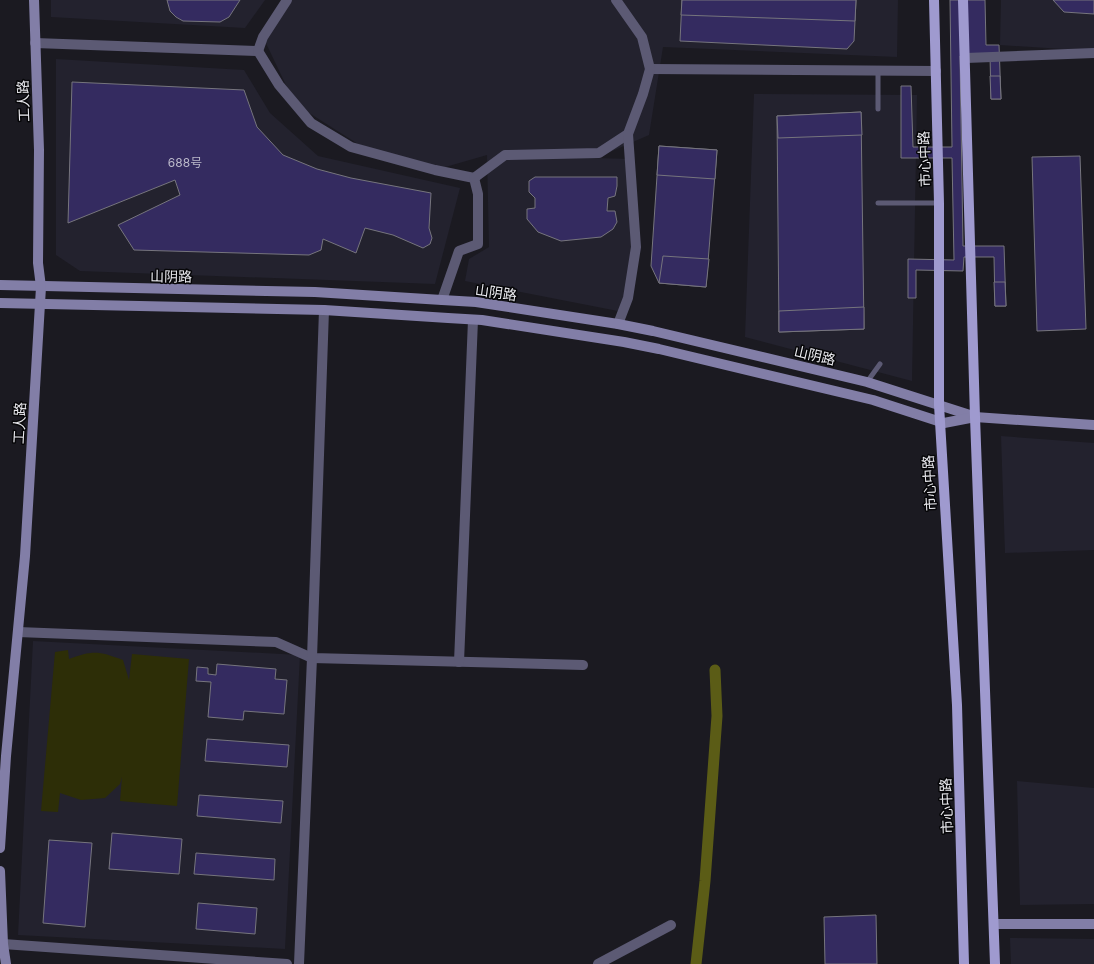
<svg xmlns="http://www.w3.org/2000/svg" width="1094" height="964" viewBox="0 0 1094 964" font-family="Inter,'Noto Sans SC',sans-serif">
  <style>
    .built { fill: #23222e }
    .green { fill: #2d2e07 }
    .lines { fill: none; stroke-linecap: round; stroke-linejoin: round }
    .canal { stroke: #5b5c16; stroke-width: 11 }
    .building { fill: #342b60; stroke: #76757d }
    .lane { stroke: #5c5a74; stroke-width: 5 }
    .street { stroke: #5c5a74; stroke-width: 10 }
    .secondary { stroke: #827ea7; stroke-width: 10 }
    .primary { stroke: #9f9acf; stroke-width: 10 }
    .labels { text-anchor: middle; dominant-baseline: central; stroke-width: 3; stroke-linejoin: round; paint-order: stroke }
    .number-label { font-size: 12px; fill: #bcbacb }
    .street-label { font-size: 14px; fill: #eaeaef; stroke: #060608 }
  </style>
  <rect width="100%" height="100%" fill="#1b1a21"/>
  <g class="built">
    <polygon points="51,0 265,0 245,28 51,17"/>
    <polygon points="290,0 898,0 897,57 663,47 649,135 601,156 524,156 630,159 632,273 623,312 465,281 469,259 489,247 487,155 435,170 358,144 295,104 263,37"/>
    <polygon points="1001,0 1094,0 1094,51 1000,45"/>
    <polygon points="56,59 244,70 270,113 318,156 460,188 435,284 80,271 56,255"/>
    <polygon points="754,94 917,95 912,381 745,337"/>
    <polygon points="1001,436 1094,443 1094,550 1005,553"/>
    <polygon points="33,641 300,655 285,949 18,935"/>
    <polygon points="1017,781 1094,788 1094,904 1020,905"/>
    <polygon points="1010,938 1094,939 1094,964 1011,964"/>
  </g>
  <path class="green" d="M68 650 69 659C93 650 99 651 123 660L129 680 132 654 189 659 177 806 120 801 122 777 120 784 105 798 81 800 60 793 58 812 41 811 55 652Z"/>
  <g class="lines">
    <polyline class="canal" points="696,964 705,881 717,716 715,670"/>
  </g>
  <g class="building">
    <polygon points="167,0 240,0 229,17 220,22 183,21 176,17 170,11"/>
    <polygon points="682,0 856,0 854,41 847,49 680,41"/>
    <polygon points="682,0 856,0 855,21 681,15"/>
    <polygon points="950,0 985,0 986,45 999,45 1001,99 991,99 990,56 960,56 963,246 1004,246 1006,306 995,306 994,257 964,257 963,271 916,270 916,298 908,298 908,259 954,260 952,158 901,158 901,86 911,86 913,147 952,147"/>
    <polygon points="1053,0 1094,0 1094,14 1064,12"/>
    <polygon points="990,76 1000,76 1001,99 991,99"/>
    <polygon points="72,82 244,90 257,127 283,155 317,169 351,178 431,193 429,228 432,238 430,244 423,248 393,235 365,228 356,253 323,239 321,250 309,255 134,250 118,225 180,195 175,180 68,223"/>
    <polygon points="861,112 864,329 779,332 777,116"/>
    <polygon points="861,112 862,135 778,138 777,116"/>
    <polygon points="659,146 717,150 706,287 659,283 651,266"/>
    <polygon points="659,146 717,150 715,179 657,175"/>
    <polygon points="1080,156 1086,329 1037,331 1032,157"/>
    <polygon points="535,177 617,177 617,186 615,196 608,198 607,211 615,211 617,222 613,229 601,237 561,241 538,232 527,219 527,209 535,208 535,198 529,192 529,181"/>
    <polygon points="663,256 709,259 706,287 659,283"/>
    <polygon points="994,282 1005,282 1006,306 995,306"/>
    <polygon points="864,307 864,329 779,332 779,311"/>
    <polygon points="217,664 276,669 275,679 287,680 284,714 244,711 243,720 208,717 211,682 196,681 197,667 208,668 208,674 216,675"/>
    <polygon points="207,739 289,745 287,767 205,761"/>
    <polygon points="199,795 283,801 281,823 197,816"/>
    <polygon points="112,833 182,839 179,874 109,869"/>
    <polygon points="49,840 92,843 85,927 43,923"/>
    <polygon points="196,853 275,859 274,880 194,874"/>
    <polygon points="198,903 257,908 255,934 196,929"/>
    <polygon points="876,915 877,964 825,964 824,917"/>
  </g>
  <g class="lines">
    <g class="lane">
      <polyline points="878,109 878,70"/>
      <polyline points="878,203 939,203"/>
      <polyline points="867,382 880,364"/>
    </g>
    <g class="street">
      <polyline points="35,43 258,51"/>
      <polyline points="258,51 279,85 311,123 351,147 435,170 474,178 478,194 478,244 459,251 442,300"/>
      <polyline points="258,51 263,37 287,0"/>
      <polyline points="966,58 1094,53"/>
      <polyline points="650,69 936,71"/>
      <polyline points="474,178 505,155 599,153 628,134 643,94 650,69 642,37 616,0"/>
      <polyline points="618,324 628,298 636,247 628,134"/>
      <polyline points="18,632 276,642 312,658 583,665"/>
      <polyline points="459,662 473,320"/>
      <polyline points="3,944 287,964"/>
      <polyline points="299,964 312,658 324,310"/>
      <polyline points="598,964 671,925"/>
    </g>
    <g class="secondary">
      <polyline points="0,285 315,292 442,300 476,302 618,324 653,331 867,382 973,416"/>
      <polyline points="0,303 324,310 448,318 482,320 624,342 659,349 873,400 944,423 975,417 1094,425"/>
      <polyline points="0,848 6,756 25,556 41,287 38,263 39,150 34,0"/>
      <polyline points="0,871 3,944 6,964"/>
      <polyline points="994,924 1094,924"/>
    </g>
    <g class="primary">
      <polyline points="934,0 939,203 939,405 957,705 964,964"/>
      <polyline points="963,0 975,417 995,964"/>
    </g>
  </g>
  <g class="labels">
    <g class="number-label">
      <text x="185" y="162">688号</text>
    </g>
    <g class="street-label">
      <text transform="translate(23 101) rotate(-92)">工人路</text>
      <text transform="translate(924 159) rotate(-92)">市心中路</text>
      <text transform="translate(171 276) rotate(1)">山阴路</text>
      <text transform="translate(496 292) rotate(8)">山阴路</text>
      <text transform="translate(815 355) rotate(13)">山阴路</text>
      <text transform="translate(19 423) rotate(-87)">工人路</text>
      <text transform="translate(929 483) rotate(-93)">市心中路</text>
      <text transform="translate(946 806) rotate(-92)">市心中路</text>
    </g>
  </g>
</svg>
